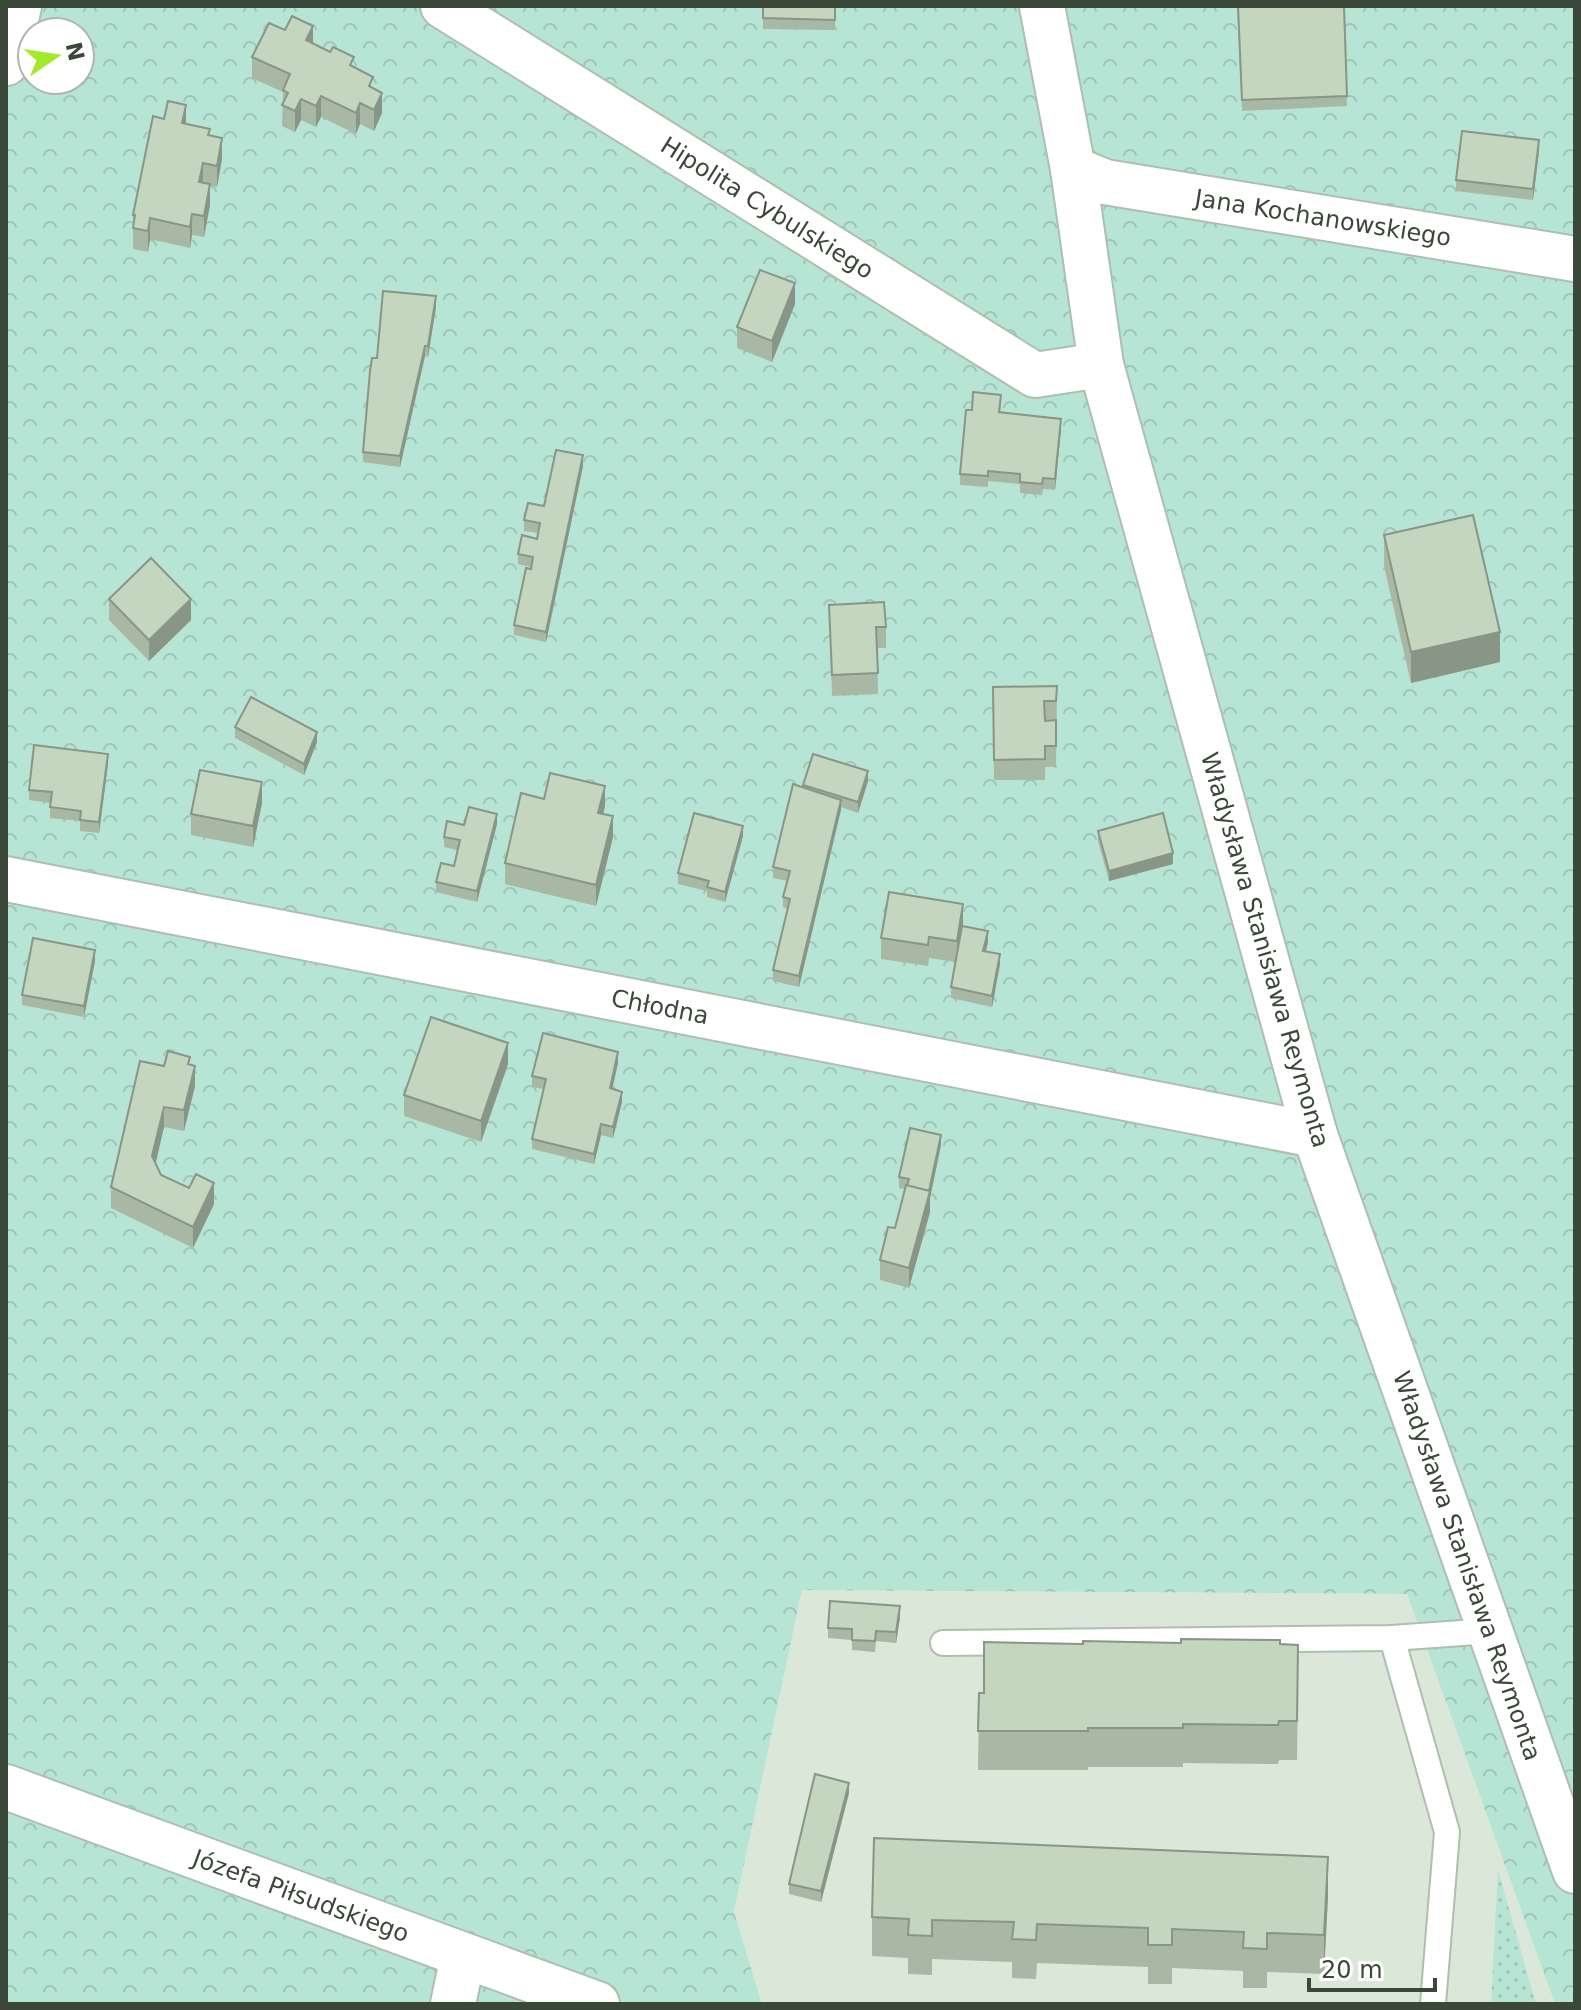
<svg xmlns="http://www.w3.org/2000/svg" width="1581" height="2010" viewBox="0 0 1581 2010" font-family="'DejaVu Sans',sans-serif">
  <style>
    .residential { fill: #dae7d9 }
    .green { fill: url(#green-dots) }
    .forest { fill: url(#forest-crowns); fill-rule: evenodd }
    .lines { fill: none; stroke-linecap: round; stroke-linejoin: round }
    .service-casing { stroke: #afbfad; stroke-width: 28 }
    .minor-casing { stroke: #afbfad; stroke-width: 48 }
    .tertiary-casing { stroke: #afbfad; stroke-width: 48 }
    .service { stroke: #fff; stroke-width: 24 }
    .minor { stroke: #fff; stroke-width: 44 }
    .tertiary { stroke: #fff; stroke-width: 44 }
    .wall { fill: #a9b7a5 }
    .shaded-wall { fill: #899586 }
    .building { fill: #c4d5c0; stroke: #899586; stroke-width: 2 }
    .labels { text-anchor: middle; dominant-baseline: central; stroke-width: 6; stroke-linejoin: round; paint-order: stroke }
    .street-label { font-size: 24px; fill: #3b4739; stroke: #fff }
  </style>
  <defs>
    <pattern id="green-dots" width="8" height="8" patternUnits="userSpaceOnUse" patternTransform="scale(2)"><rect width="8" height="8" fill="#b6e5d5"/><path d="M2 2h.1M6 6h.1" fill="none" stroke="#9dc6b8" stroke-width="1.8" stroke-linecap="round"/></pattern>
    <pattern id="forest-crowns" width="20" height="18" patternUnits="userSpaceOnUse" patternTransform="scale(2)"><rect width="20" height="18" fill="#b6e5d5"/><path d="M2 6a3 3 0 1 1 6 0M12 15a3 3 0 1 1 6 0" fill="none" stroke="#9dc6b8"/></pattern>
  </defs>
  <rect width="100%" height="100%" fill="#ebf4ea"/>
  <polygon class="residential" points="802,1590 1407,1594 1555,2004 762,2004 734,1912"/>
  <polygon class="green" points="1498,1870 1536,2004 1491,2004"/>
  <path class="forest" d="M6 6H1575V2004H1555L1407 1594 802 1590 734 1912 762 2004H6ZM32 32H80V80H32Z"/>
  <g class="lines">
    <defs>
      <g id="service">
        <polyline points="1392,1638 1447,1832 1433,2004"/>
        <polyline points="943,1643 1392,1638 1490,1631"/>
      </g>
      <g id="minor">
        <polyline points="443,6 1035,375 1101,365"/>
        <polyline points="6,63 19,6"/>
        <polyline points="1073,169 1105,182 1575,259"/>
        <polyline points="6,879 1315,1135"/>
        <polyline points="6,1787 597,2004"/>
        <polyline points="453,2004 463,1956"/>
      </g>
      <polyline id="tertiary" points="1042,6 1073,169 1101,365 1315,1135 1575,1871"/>
    </defs>
    <use href="#service" class="service-casing"/>
    <use href="#minor" class="minor-casing"/>
    <use href="#tertiary" class="tertiary-casing"/>
    <use href="#service" class="service"/>
    <use href="#minor" class="minor"/>
    <use href="#tertiary" class="tertiary"/>
  </g>
  <g class="wall">
    <polygon points="763,6 835,6 835,30 763,29"/>
    <polygon points="1237,6 1344,6 1347,106 1242,111"/>
    <polygon points="313,44 354,67 373,88 382,113 374,131 360,124 356,134 321,117 316,127 301,120 295,132 282,126 283,92 252,78 252,57"/>
    <polygon points="186,123 210,136 222,159 217,187 210,185 210,205 204,237 192,235 190,248 150,239 148,252 133,249 133,215"/>
    <polygon points="1539,151 1533,200 1456,191 1456,180"/>
    <polygon points="795,304 772,362 737,348 737,327"/>
    <polygon points="436,307 428,357 425,356 400,467 363,462 363,452 377,358"/>
    <polygon points="1001,405 1000,413 1061,429 1055,490 1043,489 1042,495 1020,493 1020,484 988,481 988,487 960,485 960,474 972,410"/>
    <polygon points="583,466 546,642 514,635 514,625 531,567 518,564 518,554 537,539 538,533 524,531 524,520 544,506"/>
    <polygon points="1384,535 1500,662 1411,683 1384,566"/>
    <polygon points="109,599 191,620 149,661 109,620"/>
    <polygon points="829,605 886,627 886,648 877,648 878,694 832,696"/>
    <polygon points="1057,686 1056,767 1045,767 1045,780 994,780 993,687"/>
    <polygon points="235,727 317,742 304,775 235,738"/>
    <polygon points="108,764 99,833 80,831 80,821 50,818 50,803 29,800 29,790"/>
    <polygon points="868,781 858,813 841,807 799,987 773,981 773,970 788,909 783,907 783,897 788,881 773,878 773,867 803,785"/>
    <polygon points="544,799 605,806 603,814 613,837 596,906 505,884 505,863"/>
    <polygon points="262,803 253,847 191,835 191,814"/>
    <polygon points="497,824 477,902 436,892 436,882 454,866 457,850 444,847 444,837 464,825"/>
    <polygon points="1098,831 1173,864 1109,881 1098,841"/>
    <polygon points="743,836 725,902 707,897 707,891 678,884 678,873"/>
    <polygon points="962,926 988,942 986,951 1000,964 992,1007 951,998 951,987 956,962 929,958 928,966 881,959 881,938"/>
    <polygon points="95,961 84,1017 22,1005 22,995"/>
    <polygon points="618,1063 612,1089 622,1102 613,1138 601,1135 594,1164 532,1149 532,1139 544,1089 532,1087 532,1076"/>
    <polygon points="508,1064 481,1142 404,1116 404,1095"/>
    <polygon points="190,1065 195,1086 184,1131 164,1127 156,1163 161,1175 214,1204 193,1248 111,1208 111,1187 164,1066"/>
    <polygon points="941,1145 930,1198 930,1212 909,1288 880,1280 880,1260 895,1228 905,1189 899,1188 899,1177"/>
    <polygon points="900,1617 896,1643 876,1641 875,1652 852,1650 852,1640 828,1638 828,1628"/>
    <polygon points="1083,1644 1280,1644 1298,1684 1297,1760 1279,1760 1278,1764 1183,1763 1183,1767 1088,1767 1088,1770 978,1770 979,1693 984,1693"/>
    <polygon points="849,1793 821,1902 789,1894 789,1884"/>
    <polygon points="1328,1896 1324,1974 1267,1972 1267,1988 1243,1988 1243,1971 1172,1968 1172,1984 1148,1984 1148,1967 1037,1963 1036,1979 1012,1978 1012,1962 932,1959 932,1975 908,1974 908,1958 872,1956 872,1917"/>
  </g>
  <g class="shaded-wall">
    <polygon points="313,26 313,47 306,40"/>
    <polygon points="382,93 382,113 374,131 374,110"/>
    <polygon points="321,96 321,117 316,127 316,106"/>
    <polygon points="301,99 301,120 295,132 295,111"/>
    <polygon points="360,103 360,124 356,134 356,113"/>
    <polygon points="186,105 186,126 182,123"/>
    <polygon points="222,138 222,159 217,187 217,166"/>
    <polygon points="1539,140 1539,151 1533,200 1533,189"/>
    <polygon points="203,163 203,184 199,182"/>
    <polygon points="210,184 210,205 204,237 204,216"/>
    <polygon points="192,214 192,235 190,248 190,227"/>
    <polygon points="150,218 150,239 148,252 148,231"/>
    <polygon points="795,283 795,304 772,362 772,341"/>
    <polygon points="436,296 436,307 428,357 428,346"/>
    <polygon points="425,346 425,356 400,467 400,456"/>
    <polygon points="1061,419 1061,429 1055,490 1055,479"/>
    <polygon points="583,455 583,466 546,642 546,632"/>
    <polygon points="191,599 191,620 149,661 149,640"/>
    <polygon points="1500,632 1500,662 1411,683 1411,652"/>
    <polygon points="317,732 317,742 304,775 304,764"/>
    <polygon points="108,754 108,764 99,833 99,822"/>
    <polygon points="868,771 868,781 858,813 858,802"/>
    <polygon points="262,782 262,803 253,847 253,826"/>
    <polygon points="605,786 605,806 598,834 598,813"/>
    <polygon points="841,800 841,810 799,987 799,976"/>
    <polygon points="497,814 497,824 477,902 477,891"/>
    <polygon points="613,816 613,837 596,906 596,885"/>
    <polygon points="743,826 743,836 725,902 725,892"/>
    <polygon points="1173,853 1173,864 1109,881 1109,871"/>
    <polygon points="963,904 963,925 957,962 957,941"/>
    <polygon points="988,931 988,942 983,961 983,951"/>
    <polygon points="95,950 95,961 84,1017 84,1006"/>
    <polygon points="1000,954 1000,964 992,1007 992,996"/>
    <polygon points="508,1043 508,1064 481,1142 481,1121"/>
    <polygon points="618,1052 618,1063 610,1099 610,1088"/>
    <polygon points="195,1066 195,1086 184,1131 184,1110"/>
    <polygon points="622,1092 622,1102 613,1138 613,1127"/>
    <polygon points="164,1107 164,1127 152,1177 152,1156"/>
    <polygon points="601,1124 601,1135 594,1164 594,1154"/>
    <polygon points="941,1135 941,1145 930,1198 930,1212 909,1288 909,1268"/>
    <polygon points="214,1183 214,1204 193,1248 193,1227"/>
    <polygon points="900,1606 900,1617 896,1643 896,1632"/>
    <polygon points="849,1783 849,1793 821,1902 821,1891"/>
    <polygon points="1328,1857 1328,1896 1324,1974 1324,1935"/>
  </g>
  <g class="building">
    <polygon points="763,6 835,6 835,20 763,18"/>
    <polygon points="1238,6 1344,6 1347,96 1242,100"/>
    <polygon points="292,16 313,26 306,40 330,52 333,47 354,57 350,65 373,77 369,86 382,93 374,110 360,103 356,113 321,96 316,106 301,99 295,111 282,105 288,93 283,90 290,74 252,57 269,23 285,30"/>
    <polygon points="168,101 186,105 182,123 210,129 208,135 222,138 217,166 203,163 199,182 210,184 204,216 192,214 190,227 150,218 148,231 133,228 135,215 133,215 153,116 164,119"/>
    <polygon points="1462,131 1539,140 1533,189 1456,180"/>
    <polygon points="760,270 795,283 772,341 737,327"/>
    <polygon points="383,291 436,296 428,346 425,346 400,456 363,452 370,371 372,358 377,358"/>
    <polygon points="973,392 1001,395 999,412 1061,419 1055,479 1043,478 1042,484 1020,482 1020,474 988,471 988,476 960,474 966,410 972,410"/>
    <polygon points="556,450 583,455 546,632 514,625 526,568 531,569 533,557 518,554 522,535 537,539 540,523 524,520 528,503 544,506"/>
    <polygon points="1473,515 1500,632 1411,652 1384,535"/>
    <polygon points="151,558 191,599 149,640 109,599"/>
    <polygon points="884,602 886,627 876,627 878,673 832,675 829,605"/>
    <polygon points="1057,686 1056,701 1044,701 1045,721 1056,720 1056,746 1045,746 1045,759 994,760 993,687"/>
    <polygon points="251,697 317,732 304,764 235,727"/>
    <polygon points="34,745 108,754 99,822 80,820 81,811 50,807 52,792 29,790"/>
    <polygon points="813,754 868,771 858,802 803,785"/>
    <polygon points="200,770 262,782 253,826 191,814"/>
    <polygon points="550,773 605,786 598,813 613,816 596,885 505,863 521,793 544,799"/>
    <polygon points="793,784 841,800 799,976 773,970 790,899 783,897 790,871 773,867"/>
    <polygon points="469,807 497,814 477,891 436,882 441,863 454,866 460,840 444,837 447,821 464,825"/>
    <polygon points="694,813 743,826 725,892 707,887 709,881 678,873"/>
    <polygon points="1163,813 1173,853 1109,871 1098,831"/>
    <polygon points="889,892 963,904 957,941 929,937 928,945 881,938"/>
    <polygon points="962,926 988,931 983,951 1000,954 992,996 951,987"/>
    <polygon points="33,938 95,950 84,1006 22,995"/>
    <polygon points="431,1017 508,1043 481,1121 404,1095"/>
    <polygon points="543,1033 618,1052 610,1088 622,1092 613,1127 601,1124 594,1154 532,1139 546,1079 532,1076"/>
    <polygon points="168,1051 190,1057 188,1064 195,1066 184,1110 164,1107 152,1156 161,1175 189,1188 196,1174 214,1183 193,1227 111,1187 140,1061 164,1066"/>
    <polygon points="910,1128 941,1135 929,1191 907,1186 909,1179 899,1177"/>
    <polygon points="906,1185 930,1191 909,1268 880,1260 888,1227 895,1228"/>
    <polygon points="830,1601 900,1606 896,1632 876,1631 875,1641 852,1640 852,1629 828,1628"/>
    <polygon points="1181,1639 1280,1640 1280,1644 1298,1645 1297,1721 1279,1721 1278,1725 1183,1724 1183,1728 1088,1728 1088,1731 978,1731 979,1693 984,1693 984,1642 1083,1644 1083,1641 1181,1643"/>
    <polygon points="815,1774 849,1783 821,1891 789,1884"/>
    <polygon points="874,1838 1328,1857 1324,1935 1267,1933 1267,1949 1243,1948 1244,1932 1172,1929 1172,1945 1148,1945 1148,1928 1037,1924 1036,1940 1012,1939 1014,1922 932,1920 932,1936 908,1935 909,1919 872,1917"/>
  </g>
  <g class="labels">
    <g class="street-label">
      <text transform="translate(767 208) rotate(32)">Hipolita Cybulskiego</text>
      <text transform="translate(1323 218) rotate(9)">Jana Kochanowskiego</text>
      <text transform="translate(1265 950) rotate(74)">Władysława Stanisława Reymonta</text>
      <text transform="translate(660 1007) rotate(11)">Chłodna</text>
      <text transform="translate(1467 1566) rotate(71)">Władysława Stanisława Reymonta</text>
      <text transform="translate(301 1896) rotate(20)">Józefa Piłsudskiego</text>
    </g>
  </g>
  <rect width="1581" height="2010" fill="none" stroke="#3b4739" stroke-width="16"/>
  <g transform="translate(56 56) rotate(77)"><circle r="38" fill="#ffffff" stroke="#b1b5b0" stroke-width="2"/>
  <path d="M0-6L14 30L0 20L-14 30Z" fill="#a4ea2b"/>
  <text y="-12" font-size="22" font-weight="bold" text-anchor="middle" fill="#3b4739">N</text>
  </g>
  <path d="M1309 1978v12h126v-12" fill="none" stroke="#3b4739" stroke-width="4"/>
  <text x="1321" y="1978" font-size="24" fill="#3b4739" stroke="#ffffff" stroke-width="6" paint-order="stroke">20 m</text>
</svg>
